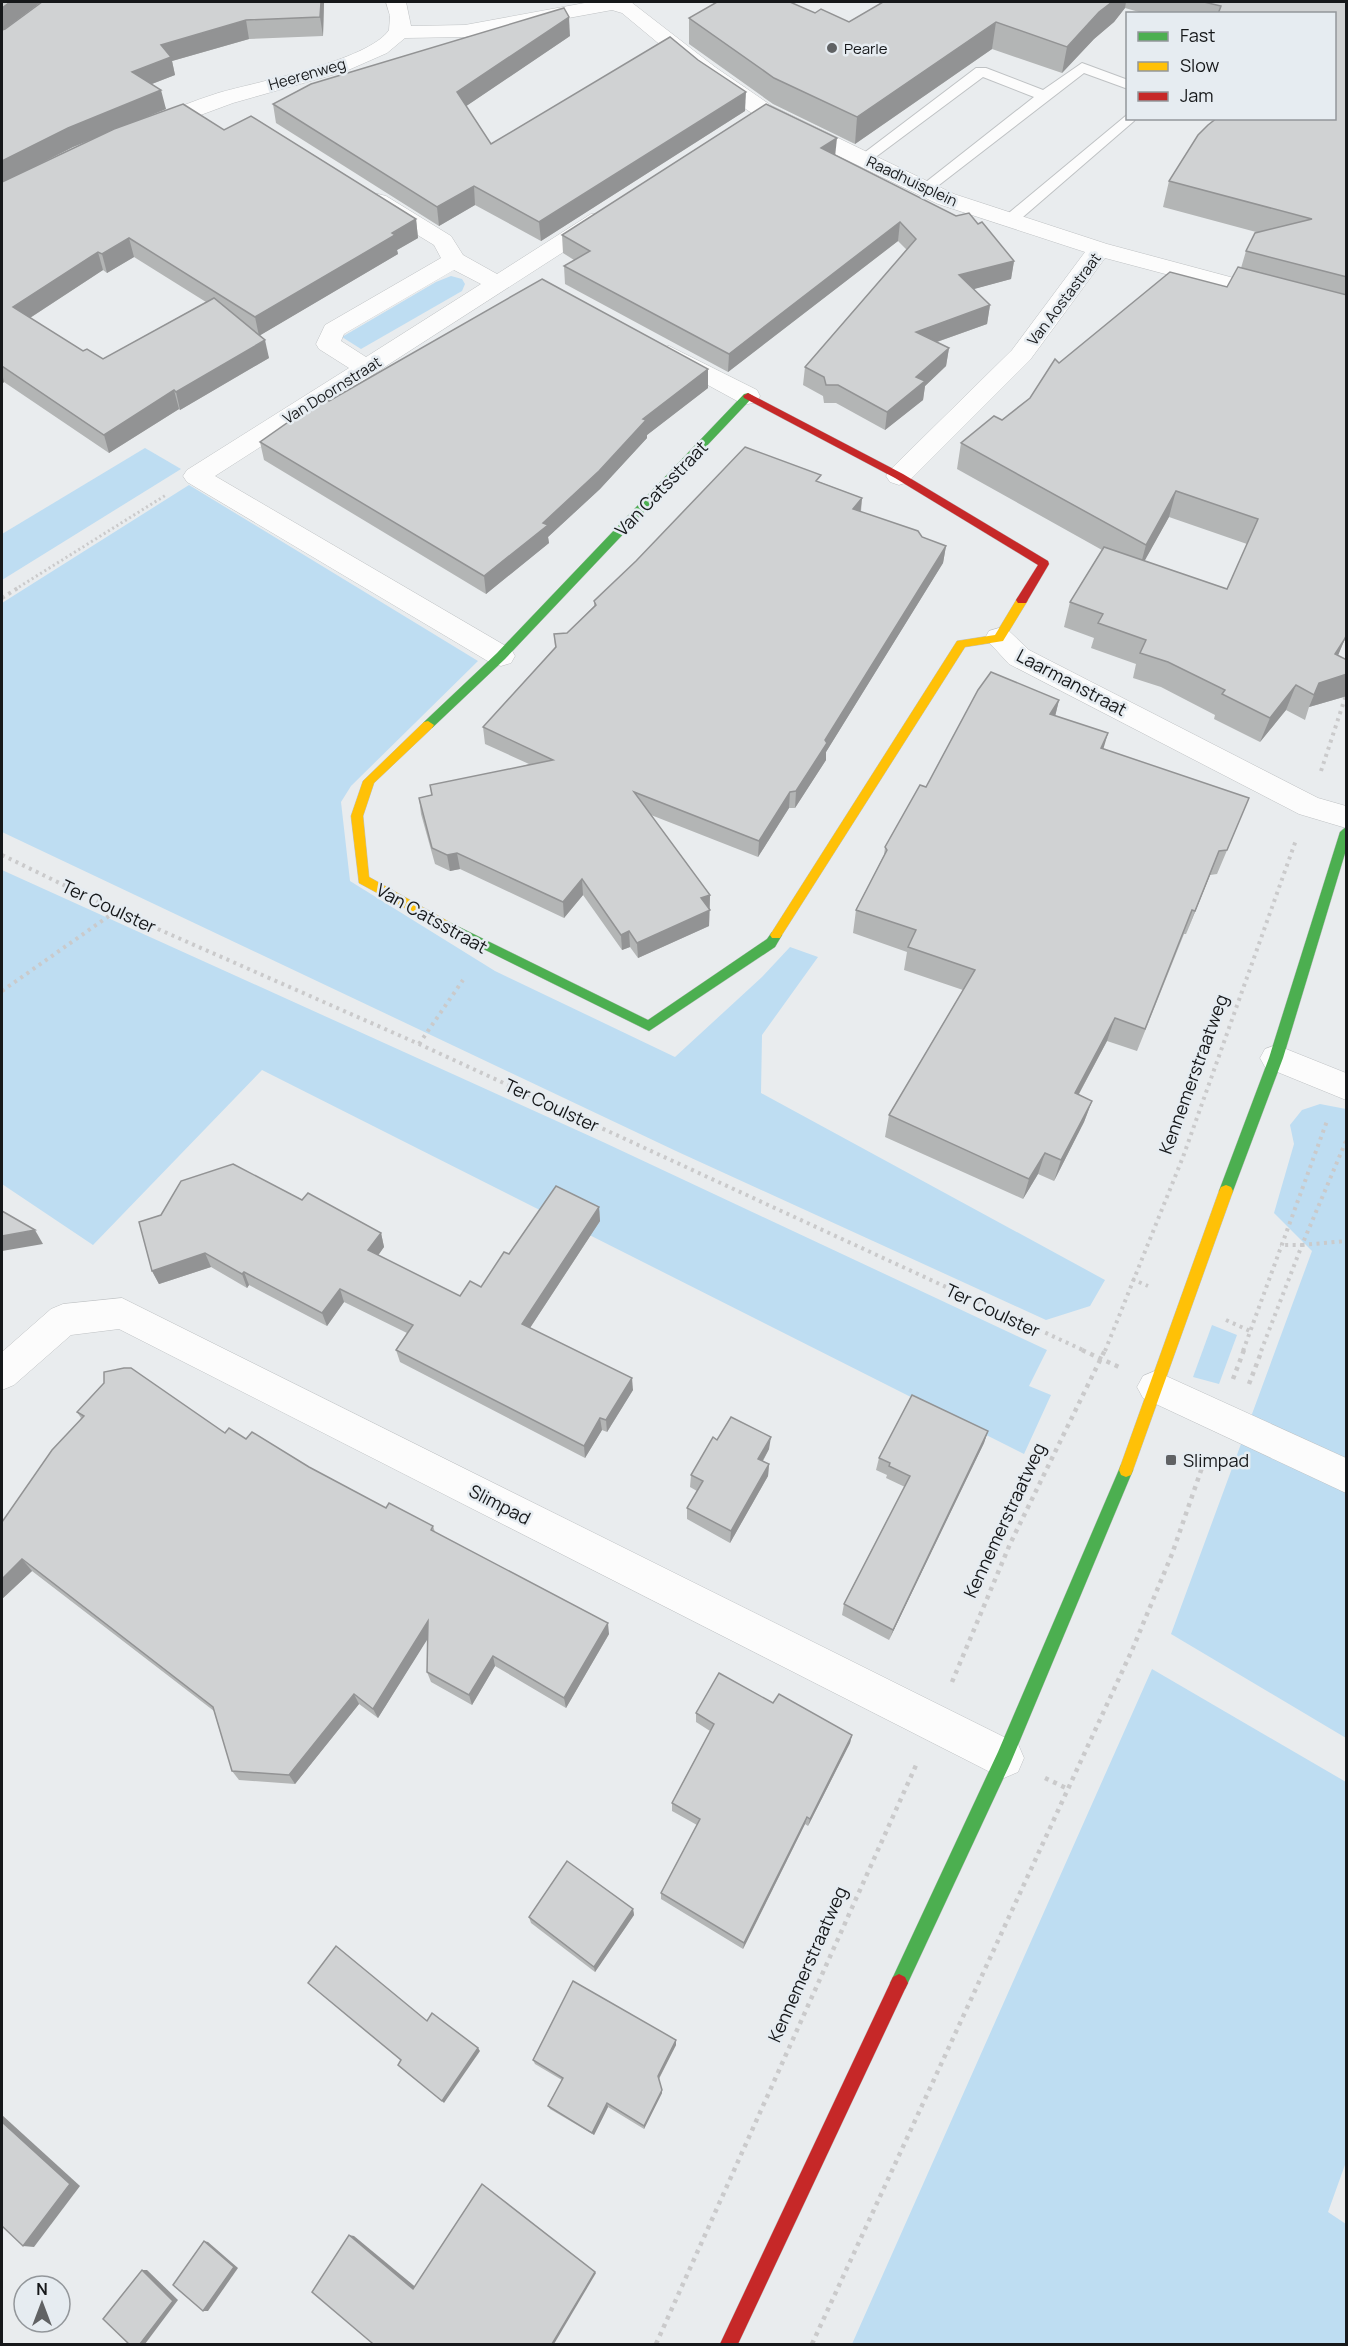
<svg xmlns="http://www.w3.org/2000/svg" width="1348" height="2346" viewBox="0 0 1348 2346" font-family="Manrope,sans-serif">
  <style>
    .green { fill: #beddf2 }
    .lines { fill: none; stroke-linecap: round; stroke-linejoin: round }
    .lane-casing { stroke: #bfc2c4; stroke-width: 2 }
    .street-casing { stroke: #bfc2c4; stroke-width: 1 }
    .fast-casing { stroke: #bfc2c4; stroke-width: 1 }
    .slow-casing { stroke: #bfc2c4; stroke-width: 1 }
    .jam-casing { stroke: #bfc2c4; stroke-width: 1 }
    .path-far2 { stroke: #cacacb; stroke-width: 3; stroke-dasharray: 2 3; stroke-linecap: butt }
    .path-far1 { stroke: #cacacb; stroke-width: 4; stroke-dasharray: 3 4.5; stroke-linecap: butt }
    .path { stroke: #cacacb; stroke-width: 4.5; stroke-dasharray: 4 5; stroke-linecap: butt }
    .lane { fill: #fcfcfc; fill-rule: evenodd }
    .street { fill: #fcfcfc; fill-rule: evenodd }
    .fast { fill: #4caf50; fill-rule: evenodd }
    .slow { fill: #ffc107; fill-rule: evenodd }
    .jam { fill: #c62828; fill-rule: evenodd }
    .wall { fill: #b3b5b5; fill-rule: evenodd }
    .shaded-wall { fill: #929394 }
    .building { fill: #d0d2d3; stroke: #929394; stroke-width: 1.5 }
    .poi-dot { fill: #606264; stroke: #e6ecf1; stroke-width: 2 }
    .labels { text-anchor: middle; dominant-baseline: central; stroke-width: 5; stroke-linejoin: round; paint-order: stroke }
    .far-poi-label { font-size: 15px; fill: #16181a; stroke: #e6ecf1; text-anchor: start }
    .far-street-label { font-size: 15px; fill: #16181a; stroke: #e6ecf1 }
    .street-label { font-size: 18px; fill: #16181a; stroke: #e6ecf1 }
    .poi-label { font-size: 18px; fill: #16181a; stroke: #e6ecf1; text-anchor: start }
  </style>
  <rect width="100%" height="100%" fill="#e9ecee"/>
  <g class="green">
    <polygon points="451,276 462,279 465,284 462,291 361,349 342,337 436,282"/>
    <polygon points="145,448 181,469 2,580 2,534"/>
    <polygon points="189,485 478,661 351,786 341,802 350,881 495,971 675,1057 762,977 790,947 818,957 762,1035 761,1093 1105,1280 1090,1306 1046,1320 676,1151 2,832 2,603"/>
    <polygon points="2,870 603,1142 1047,1350 1029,1386 1051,1395 1024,1454 262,1070 93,1245 2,1184"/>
    <polygon points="1320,1104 1346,1109 1346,1738 1171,1634 1312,1251 1274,1213 1294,1144 1290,1125 1302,1110"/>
    <polygon points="1212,1325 1237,1335 1219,1384 1193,1377"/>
    <polygon points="1152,1669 1346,1782 1346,2162 1328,2212 1346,2224 1346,2344 852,2344"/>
  </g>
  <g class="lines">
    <defs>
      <g id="lane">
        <polygon points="1082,63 1128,80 1128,89 1084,73 930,192 920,192 917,189 1034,97 983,77 869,162 859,162 856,159 976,68 986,68 1043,90"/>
        <polygon points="1128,114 1128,118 1136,118 1134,121 1016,223 1004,223 1002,220 1004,217"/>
      </g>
      <g id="street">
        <path d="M386 2H406L411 26 465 25 590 2H631L715 67 772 106 954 194 1107 244 1346 308V322L1105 258 1030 360 908 482 899 485 890 482 886 476 890 470 1012 350 1085 252 938 204 756 116 699 77 622 13 612 10 465 37 405 38 387 53 346 71 233 103 160 130H144L141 125 144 120C169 111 193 101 218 93 256 82 368 61 389 30L390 16Z"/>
        <path d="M378 194 386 196 451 236 463 255 497 274 591 214H607L610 219 607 224 215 476 511 649 515 656 511 663 501 666 491 663 187 482 183 476 187 470 349 368 319 349 316 344 325 325 441 258 434 245 370 206 367 201 370 196ZM454 270 481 284 366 357 341 341 344 334Z"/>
        <polygon points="669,346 757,390 760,396 757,402 748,404 739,402 660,359 657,354 660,349"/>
        <polygon points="999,628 1009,631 1029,650 1318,798 1346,806 1346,828 1299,814 1009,664 985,638 989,631"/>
        <polygon points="1276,1045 1346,1073 1346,1100 1265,1067 1260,1058 1265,1049"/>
        <polygon points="122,1298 1018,1744 1024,1758 1018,1772 1004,1778 990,1772 119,1329 71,1335 14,1385 2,1390 2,1352 51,1309 63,1304"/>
        <polygon points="1155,1371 1346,1458 1346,1493 1143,1398 1137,1387 1143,1376"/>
      </g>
      <g id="fast">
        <polygon points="748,393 753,396 752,398 505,659 432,728 424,728 422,725 424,722 497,653 744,394"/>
        <polygon points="1346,827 1346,850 1283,1058 1233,1191 1231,1195 1226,1197 1221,1195 1219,1191 1269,1058 1340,832"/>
        <polygon points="447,921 648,1020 767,939 772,932 780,932 782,935 775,947 649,1031 443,929 441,926"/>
        <polygon points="1126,1463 1131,1465 1133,1470 1010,1764 905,1989 899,1992 893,1989 890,1983 893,1977 998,1752 1121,1465"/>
      </g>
      <g id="slow">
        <polygon points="1022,596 1028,600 1003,641 965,647 780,938 772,938 770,935 772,932 957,641 995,635 1018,597"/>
        <polygon points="428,721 434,725 432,728 374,783 363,816 369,877 451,923 453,926 447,931 359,883 351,816 363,781 424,722"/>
        <polygon points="1226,1185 1231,1187 1233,1191 1133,1470 1131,1475 1126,1477 1121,1475 1119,1470 1219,1191 1221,1187"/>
      </g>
      <g id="jam">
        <polygon points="748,393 903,474 1048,561 1049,564 1026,603 1018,603 1016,600 1038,565 895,478 744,398 743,396"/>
        <polygon points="899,1974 905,1977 908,1983 905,1989 738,2344 720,2344 893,1977"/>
      </g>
    </defs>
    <use href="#lane" class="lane-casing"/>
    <use href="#street" class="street-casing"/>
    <use href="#fast" class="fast-casing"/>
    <use href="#slow" class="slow-casing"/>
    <use href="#jam" class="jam-casing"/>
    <polyline class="path-far2" points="19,587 166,495"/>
    <g class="path-far1">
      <polyline points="2,598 21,586"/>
      <polyline points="1321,771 1346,695"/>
      <polyline points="2,855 117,911 419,1044 1085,1351"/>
      <polyline points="2,991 116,911"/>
      <polyline points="419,1044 463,980"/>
      <polyline points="1346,1141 1302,1245 1346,1241"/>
      <polyline points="1132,1279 1148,1286"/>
      <polyline points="1226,1320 1250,1331"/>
      <polyline points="1105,1351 1183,1157 1296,840"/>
      <polyline points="1243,1351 1327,1121"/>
      <polyline points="1261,1351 1302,1245 1280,1245"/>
    </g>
    <g class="path">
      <polyline points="1082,1350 1119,1367"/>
      <polyline points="1233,1379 1244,1350"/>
      <polyline points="1249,1384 1262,1350"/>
      <polyline points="952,1682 1010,1544 1105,1350"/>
      <polyline points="1045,1778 1066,1788"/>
      <polyline points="656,2344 917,1763"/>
      <polyline points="812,2344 1133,1648 1172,1554 1206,1456"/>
    </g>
    <use href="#lane" class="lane"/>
    <use href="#street" class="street"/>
    <use href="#fast" class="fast"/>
    <use href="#slow" class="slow"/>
    <use href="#jam" class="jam"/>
  </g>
  <g class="wall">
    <path d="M2 2H41L3 30 324 2 323 36 249 39 172 61 175 75 152 84 166 109 129 124 224 130 416 219 418 238 397 250 398 254 260 335 269 358 180 410 179 409 109 453 4 382 2 384ZM104 134 15 176 73 147ZM134 257 206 302 103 359 83 351 30 318 103 270 107 273Z"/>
    <path d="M883 2H1347V634L1338 655 1347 660V696L1309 707 1305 720 1286 710 1260 742 1214 719 1215 715 1161 687 1133 678 1136 664 1091 648 1094 638 1064 627 1070 602 1102 550 957 469 961 443 1002 420 1030 398 1059 363 1227 287 1241 268 1246 251 1256 232 1163 207 1169 181 1335 118V14H1146L1125 8 1114 22 1094 39 1062 73 992 49 855 144 773 104 689 44V18L815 13 849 22ZM1169 517 1247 544 1227 589 1144 561Z"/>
    <polygon points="570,36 466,106 491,144 745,111 541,241 475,205 439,226 276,123 273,104"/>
    <polygon points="835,155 956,216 978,224 1014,261 1011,279 973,289 990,305 987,324 937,342 949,348 946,366 925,386 923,400 885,430 836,403 824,403 823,396 803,385 805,367 907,250 898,241 728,372 565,284 564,266 574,260 563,253 562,235"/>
    <polygon points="708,369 708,388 647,435 647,438 600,489 548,537 549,543 486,594 264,460 260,442 329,401"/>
    <polygon points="820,482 862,498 861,512 922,537 946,546 943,563 826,752 826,760 795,808 789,808 758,857 651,815 710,895 709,926 638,958 630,947 622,950 583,895 564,918 460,869 450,871 435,864 421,814 419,798 431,795 529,764 485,744 483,727 555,647 554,634 567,633 594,606 594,601"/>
    <polygon points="1059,700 1055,716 1104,749 1239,822 1217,874 1210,875 1186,934 1184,934 1137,1051 1107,1041 1079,1094 1092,1101 1084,1122 1054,1181 1038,1174 1023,1199 885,1137 889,1115 963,990 904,970 907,952 853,933 856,910 884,855 885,847 926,787"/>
    <polygon points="302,1200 381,1233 384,1247 378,1255 460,1296 481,1287 509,1254 599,1207 600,1221 530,1328 633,1390 607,1432 602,1430 585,1458 400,1362 396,1350 407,1333 344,1302 327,1326 249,1285 247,1288 211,1267 159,1284 152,1271"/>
    <polygon points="77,1412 225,1433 246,1439 309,1467 386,1508 433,1526 435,1532 609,1634 566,1708 495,1666 472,1705 431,1682 427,1672 427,1639 378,1718 359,1704 295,1784 239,1780 232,1771 214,1711 32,1571 2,1599 81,1418"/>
    <polygon points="988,1431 984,1443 889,1640 842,1615 844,1604 905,1487 886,1478 887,1475 876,1470 879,1458"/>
    <polygon points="717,1440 769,1449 763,1461 769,1464 768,1476 730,1543 687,1519 687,1508 697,1491 690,1487 691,1475"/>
    <polygon points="773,1703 852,1735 850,1743 808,1826 805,1824 743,1949 661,1899 661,1893 697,1825 672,1811 672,1803 710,1731 696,1722 696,1713"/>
    <polygon points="633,1909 634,1915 595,1972 531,1923 529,1917"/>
    <polygon points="676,2040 676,2045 659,2079 662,2093 644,2129 608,2107 594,2135 550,2109 548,2106 562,2080 535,2064 533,2060"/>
  </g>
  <g class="shaded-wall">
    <polygon points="10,2 41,2 2,31 2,8"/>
    <polygon points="321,2 324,2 323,36 320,17"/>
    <polygon points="1112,2 1126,2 1125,8 1114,22 1094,39 1062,73 1067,47 1099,12"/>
    <polygon points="569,17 570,36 459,111 457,92"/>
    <polygon points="246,20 249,39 172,61 175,75 136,90 132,72 161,45"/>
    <polygon points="996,22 992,49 855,144 857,117"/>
    <polygon points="161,90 166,109 73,147 2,183 2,161 68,128"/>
    <polygon points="746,92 745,111 541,241 539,222"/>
    <polygon points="837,138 835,157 821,148"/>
    <polygon points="474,186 475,205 439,226 437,207"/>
    <polygon points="416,219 418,238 397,250 398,254 259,336 255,317"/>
    <polygon points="900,222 898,241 728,372 729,354"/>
    <polygon points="129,238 134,257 107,273 102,254"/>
    <polygon points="98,252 103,270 19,325 13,307"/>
    <polygon points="1014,261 1011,279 956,294 959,275"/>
    <polygon points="990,305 987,324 914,350 916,332"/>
    <polygon points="265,340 269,358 180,410 176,392"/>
    <polygon points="949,348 946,366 925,386 923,400 885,430 887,412 916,377"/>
    <polygon points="708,369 708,388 647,435 647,438 600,489 548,537 549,543 486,594 484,576 543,523 643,419"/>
    <polygon points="2,373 4,382 2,384"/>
    <polygon points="174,390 179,409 109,453 104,435"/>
    <polygon points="1176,491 1169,517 1139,571 1146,545"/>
    <polygon points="862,498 860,515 853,509"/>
    <polygon points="946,546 943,563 826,752 826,760 795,808 796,791 825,740"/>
    <polygon points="1347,634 1334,665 1335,654"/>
    <polygon points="1347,674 1347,696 1309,707 1319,683"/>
    <polygon points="1296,685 1286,710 1260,742 1270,718"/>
    <polygon points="1059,700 1053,725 1050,714"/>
    <polygon points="1108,733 1101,757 1101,748"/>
    <polygon points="790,792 789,808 758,857 759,841"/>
    <polygon points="1219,851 1210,875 1186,934 1195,911"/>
    <polygon points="457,853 460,869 450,871 447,855"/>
    <polygon points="582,879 583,895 564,918 563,902"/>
    <polygon points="710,895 709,926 638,958 637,943 701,898"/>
    <polygon points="629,931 630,947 622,950 621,935"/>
    <polygon points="1115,1018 1107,1041 1068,1114 1075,1093"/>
    <polygon points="1092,1101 1084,1122 1054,1181 1061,1160"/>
    <polygon points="1045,1153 1038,1174 1023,1199 1029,1179"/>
    <polygon points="599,1207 600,1221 524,1337 522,1324"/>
    <polygon points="35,1230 43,1244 2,1251 2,1236"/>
    <polygon points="381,1233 384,1247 372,1264 368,1250"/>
    <polygon points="205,1253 211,1267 159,1284 152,1271"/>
    <polygon points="244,1272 249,1285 247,1288 242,1274"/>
    <polygon points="340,1289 344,1302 327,1326 322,1313"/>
    <polygon points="632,1378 633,1390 607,1432 606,1420"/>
    <polygon points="600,1418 602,1430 585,1458 584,1446"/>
    <polygon points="988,1431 984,1443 889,1640 893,1630"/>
    <polygon points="771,1437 769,1449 757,1471 758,1459"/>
    <polygon points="769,1464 768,1476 730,1543 731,1531"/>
    <polygon points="22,1559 32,1571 2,1599 2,1579"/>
    <polygon points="428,1621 432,1632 378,1718 373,1709"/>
    <polygon points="608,1623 609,1634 566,1708 564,1698"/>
    <polygon points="493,1656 495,1666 472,1705 469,1695"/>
    <polygon points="354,1694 359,1704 295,1784 289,1775"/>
    <polygon points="852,1735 850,1743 808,1826 810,1819"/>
    <polygon points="807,1817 805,1824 743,1949 744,1943"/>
    <polygon points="633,1909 634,1915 595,1972 594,1967"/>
    <polygon points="676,2040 676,2045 658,2080 658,2076"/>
    <polygon points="478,2048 480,2051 444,2103 442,2101"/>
    <polygon points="662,2090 662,2093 644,2129 644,2126"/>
    <polygon points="607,2103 608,2107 594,2135 592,2133"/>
    <polygon points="2,2115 80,2186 34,2247 23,2246 2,2122"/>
    <polygon points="482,2184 596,2273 554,2344 552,2344"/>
    <polygon points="349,2235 354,2236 418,2289 413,2289"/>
    <polygon points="204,2241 208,2242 238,2268 208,2311 203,2311"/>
    <polygon points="142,2270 147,2270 178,2300 145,2344 140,2344"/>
  </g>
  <g class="building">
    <polygon points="2,2 10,2 2,8"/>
    <polygon points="42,2 321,2 320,17 246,20 161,45 171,57 132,72 161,90 68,128 2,161 2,30 5,29"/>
    <polygon points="717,2 790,2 815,13 821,9 849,22 883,2 1112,2 1099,12 1067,47 996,22 857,117 774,78 689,18"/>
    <polygon points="1204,2 1347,2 1347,277 1246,251 1255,233 1312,219 1169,181 1198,135 1208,125 1217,118 1335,118 1335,14 1218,14 1221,6"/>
    <polygon points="564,8 569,17 457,92 491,144 670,37 698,60 746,92 539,222 474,186 437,207 273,104 311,84"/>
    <polygon points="183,104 224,130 251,116 416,219 392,233 395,235 255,317 129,238 102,254 98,252 13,307 83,351 87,349 103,359 214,298 265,340 176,392 174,390 104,435 2,366 2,182 114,129"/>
    <polygon points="766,104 837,138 821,148 956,216 969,213 978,224 982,222 1014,261 959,275 990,305 916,332 949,348 916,377 925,381 887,412 838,385 826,385 824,377 805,367 916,239 900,222 729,354 564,266 590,251 562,235"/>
    <polygon points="1238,267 1347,295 1347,634 1344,640 1335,654 1347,660 1347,674 1319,683 1314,695 1296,685 1270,718 1222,694 1225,690 1168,662 1140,653 1146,640 1098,623 1103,614 1070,602 1104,547 1227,589 1258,519 1176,491 1146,545 961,443 994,416 1002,420 1030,398 1055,359 1059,363 1170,272 1227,287"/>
    <polygon points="542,279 708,369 643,419 646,420 599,471 543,523 548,525 484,576 260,442 324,397 329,401"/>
    <polygon points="745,447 821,475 816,481 862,498 853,509 918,531 922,537 946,546 825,740 827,743 796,791 790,792 759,841 634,792 710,895 701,898 710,910 637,943 629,931 621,935 582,879 563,902 457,853 447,855 432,848 419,798 432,795 430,785 553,760 483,727 556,647 554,634 567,633 596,605 594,601 636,561"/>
    <polygon points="991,672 1059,700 1050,714 1108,733 1101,748 1249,798 1227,850 1219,851 1195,911 1192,910 1145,1029 1115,1018 1075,1093 1092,1101 1061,1160 1045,1153 1029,1179 889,1115 975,970 908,947 916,930 856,910 887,850 885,847 920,785 926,787 978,690"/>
    <polygon points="233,1164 302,1200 308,1193 381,1233 368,1250 460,1296 470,1281 481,1287 504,1252 509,1254 556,1186 599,1207 522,1324 632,1378 606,1420 600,1418 584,1446 396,1350 413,1325 340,1289 322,1313 244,1272 242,1274 205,1253 152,1271 139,1222 161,1215 181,1181"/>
    <polygon points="2,1211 35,1230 2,1236"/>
    <polygon points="124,1368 131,1368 225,1433 229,1428 246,1439 252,1432 309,1467 386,1508 389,1503 433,1526 431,1530 608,1623 564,1698 493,1656 469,1695 427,1672 428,1621 373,1709 354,1694 289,1775 232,1771 213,1707 22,1559 2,1579 2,1522 52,1450 84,1416 77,1412 104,1383 104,1372"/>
    <polygon points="912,1395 988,1431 893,1630 844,1604 910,1476 889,1466 890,1463 879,1458"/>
    <polygon points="731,1417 771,1437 758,1459 769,1464 731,1531 687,1508 703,1481 691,1475 713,1437 717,1440"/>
    <polygon points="719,1673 773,1703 779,1694 852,1735 810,1819 807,1817 744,1943 661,1893 700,1819 672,1803 714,1724 696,1713"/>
    <polygon points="567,1861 633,1909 594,1967 529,1917"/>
    <polygon points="336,1946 427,2021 432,2013 478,2048 442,2101 398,2065 401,2060 308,1983"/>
    <polygon points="573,1981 676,2040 658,2076 662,2090 644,2126 607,2103 592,2133 548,2106 563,2078 533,2060"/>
    <polygon points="2,2122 70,2184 23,2246 2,2226"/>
    <polygon points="482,2184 595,2272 552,2344 370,2344 372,2343 312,2292 349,2235 413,2289"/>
    <polygon points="204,2241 234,2267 203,2311 173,2285"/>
    <polygon points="142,2270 173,2301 140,2344 129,2344 103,2319"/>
  </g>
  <g class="poi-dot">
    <circle cx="832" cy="48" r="6"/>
    <rect x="1165" y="1454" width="12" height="12" rx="3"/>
  </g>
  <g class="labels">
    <g class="far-poi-label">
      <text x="844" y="48">Pearle</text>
    </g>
    <g class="far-street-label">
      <text transform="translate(307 74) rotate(-16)">Heerenweg</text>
      <text transform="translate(912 181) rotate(25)">Raadhuisplein</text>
      <text transform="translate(1064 299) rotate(-53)">Van Aostastraat</text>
      <text transform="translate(332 390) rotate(-32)">Van Doornstraat</text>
    </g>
    <g class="street-label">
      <text transform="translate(661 488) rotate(-46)">Van Catsstraat</text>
      <text transform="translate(1072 682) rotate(28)">Laarmanstraat</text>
      <text transform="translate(109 906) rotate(25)">Ter Coulster</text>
      <text transform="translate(432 918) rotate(29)">Van Catsstraat</text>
      <text transform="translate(1193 1074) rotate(-70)">Kennemerstraatweg</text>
      <text transform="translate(552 1105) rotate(25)">Ter Coulster</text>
      <text transform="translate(993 1310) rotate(25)">Ter Coulster</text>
      <text transform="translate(500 1504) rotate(27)">Slimpad</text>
      <text transform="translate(1004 1520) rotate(-65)">Kennemerstraatweg</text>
      <text transform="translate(807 1964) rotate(-66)">Kennemerstraatweg</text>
    </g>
    <g class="poi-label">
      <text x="1183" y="1460">Slimpad</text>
    </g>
  </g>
  <rect width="1348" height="2346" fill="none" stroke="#16181a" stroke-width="6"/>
  <rect x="1126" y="12" width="210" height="108" fill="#e6ecf1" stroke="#93979b" stroke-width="1.5"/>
  <rect x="1138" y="32" width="30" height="9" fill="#4caf50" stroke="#93979b" stroke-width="1.5"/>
  <text x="1180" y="42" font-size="18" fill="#16181a">Fast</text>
  <rect x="1138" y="62" width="30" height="9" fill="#ffc107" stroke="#93979b" stroke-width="1.5"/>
  <text x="1180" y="72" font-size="18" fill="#16181a">Slow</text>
  <rect x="1138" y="92" width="30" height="9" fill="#c62828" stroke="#93979b" stroke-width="1.5"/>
  <text x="1180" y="102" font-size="18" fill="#16181a">Jam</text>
  <g transform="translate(42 2304)"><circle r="28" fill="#e6ecf1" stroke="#93979b" stroke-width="1.5"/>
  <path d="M0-4.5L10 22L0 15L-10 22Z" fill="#606264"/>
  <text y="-9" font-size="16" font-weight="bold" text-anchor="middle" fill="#16181a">N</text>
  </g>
</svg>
